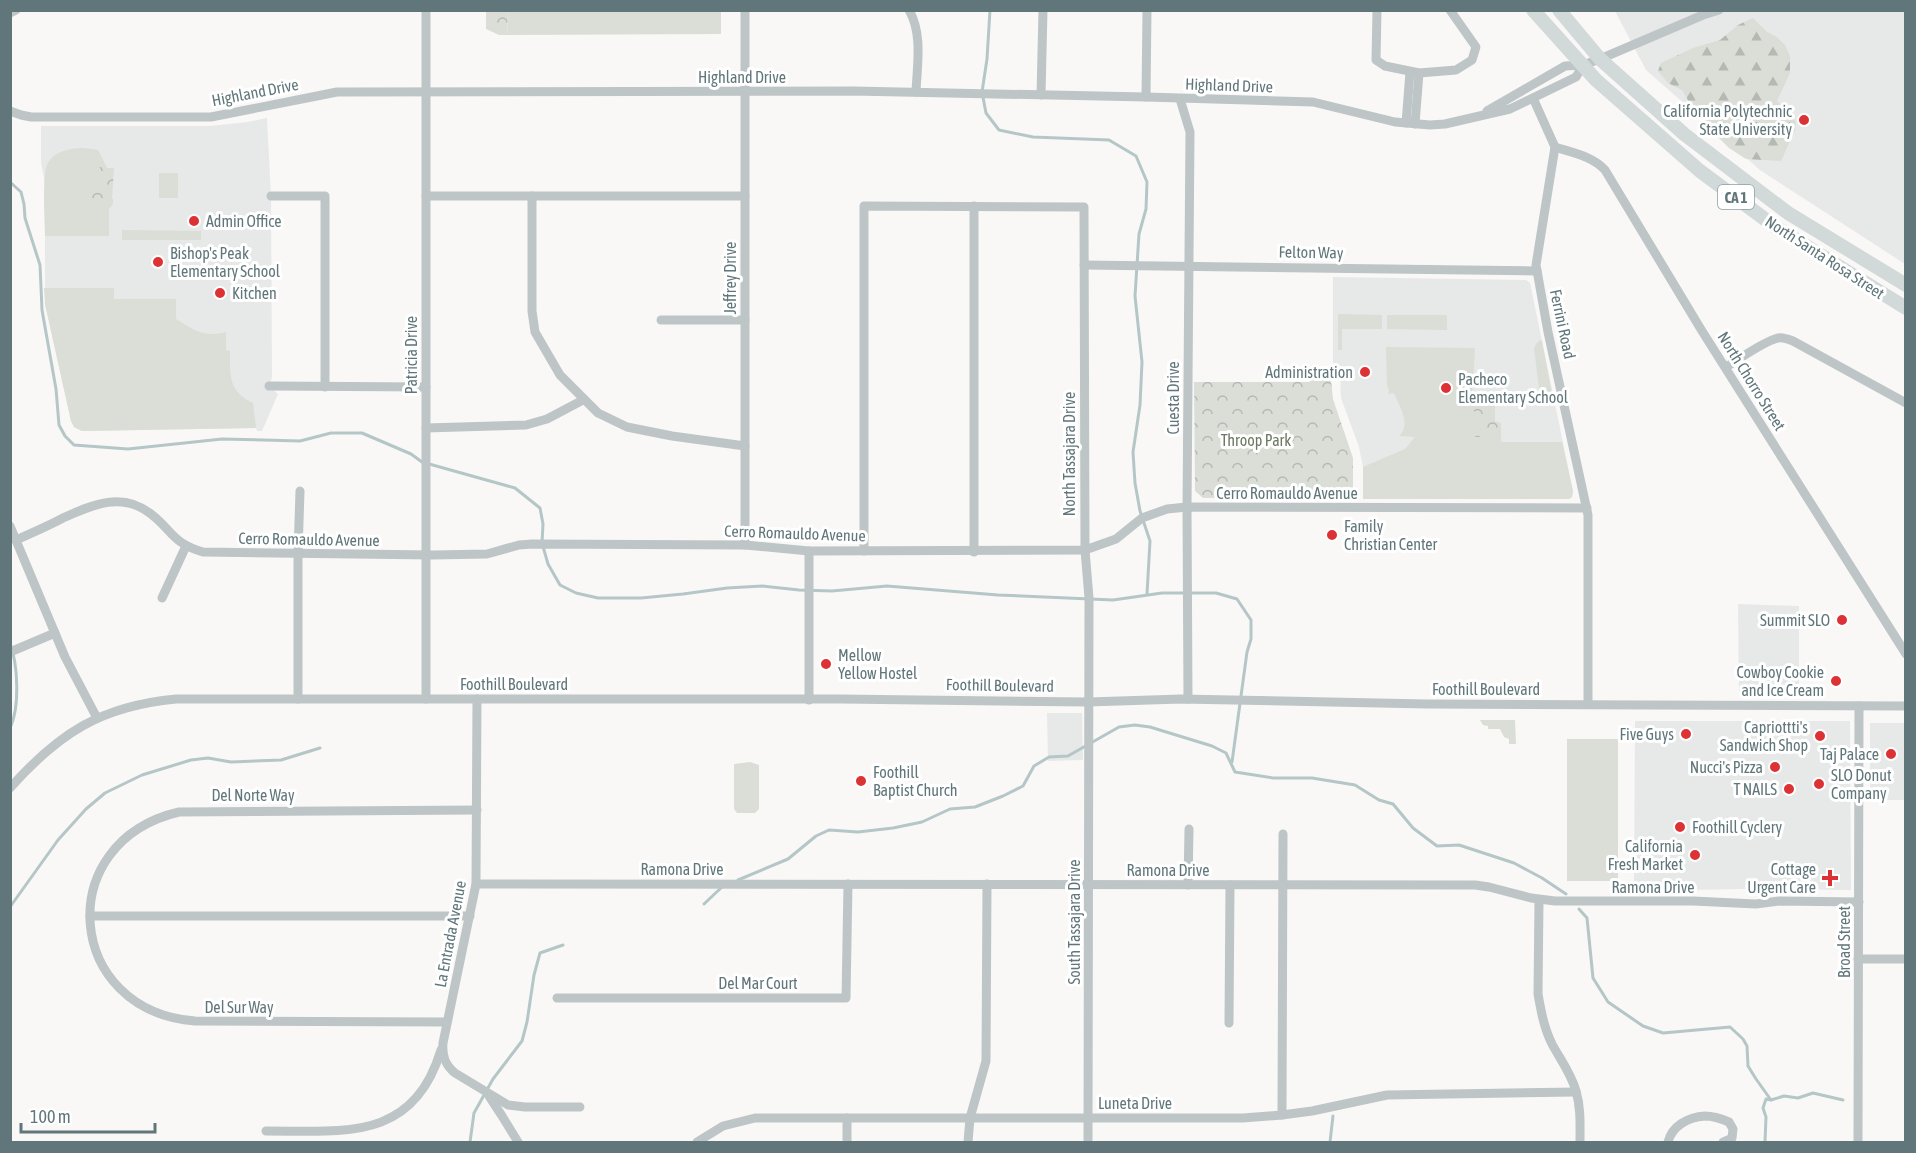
<svg xmlns="http://www.w3.org/2000/svg" width="1916" height="1153" viewBox="0 0 1916 1153" font-family="'Asap Condensed',sans-serif">
  <style>
    .built { fill: #e7e8e8 }
    .green { fill: #daded6 }
    .forest { fill: url(#forest-firs) }
    .park { fill: url(#park-crowns) }
    .lines { fill: none; stroke-linecap: round; stroke-linejoin: round }
    .stream { stroke: #b5c6c7; stroke-width: 3 }
    .minor { stroke: #bec5c6; stroke-width: 9 }
    .highway { stroke: #d2d9d9; stroke-width: 14 }
    .poi-dot { fill: #dd3235; stroke: #fff; stroke-width: 2 }
    .labels { text-anchor: middle; dominant-baseline: central; stroke-width: 6; stroke-linejoin: round; paint-order: stroke }
    .shield { fill: #fff; stroke: #909fa2; stroke-width: 1.5 }
    .shield-label { font-size: 15px; font-weight: bold; fill: #60767a }
    .street-label { font-size: 16px; fill: #60767a; stroke: #fff }
    .poi-label { font-size: 16px; fill: #60767a; stroke: #fff; text-anchor: end }
    .park-label { font-size: 16px; fill: #6d7964; stroke: #fff }
  </style>
  <defs>
    <pattern id="forest-firs" width="22" height="20" patternUnits="userSpaceOnUse" patternTransform="scale(1.5)"><rect width="22" height="20" fill="#daded6"/><path d="M5 1l3.5 6h-7zM16 11l3.5 6h-7z" fill="#b4b9b3"/></pattern>
    <pattern id="park-crowns" width="20" height="18" patternUnits="userSpaceOnUse" patternTransform="scale(1.5)"><rect width="20" height="18" fill="#daded6"/><path d="M2 6a3 3 0 1 1 6 0M12 15a3 3 0 1 1 6 0" fill="none" stroke="#b4b9b3"/></pattern>
  </defs>
  <rect width="100%" height="100%" fill="#f9f8f7"/>
  <g class="built">
    <polygon points="1615,11 1905,11 1905,264 1760,170 1646,70"/>
    <polygon points="267,118 271,196 272,377 269,386 278,394 262,431 257,431 256,428 82,431 74,427 71,421 45,304 45,183 41,162 41,126 210,126 248,122"/>
    <polygon points="1333,277 1526,280 1530,283 1573,491 1572,497 1569,499 1363,499 1363,467 1359,447 1341,398 1340,371 1338,365 1333,363"/>
    <polygon points="1738,604 1799,606 1799,688 1739,693"/>
    <polygon points="1047,713 1082,713 1083,760 1048,761"/>
    <polygon points="1635,721 1850,721 1851,890 1739,889 1634,891"/>
    <rect x="1870" y="723" width="35" height="77"/>
  </g>
  <g class="green">
    <polygon points="504,11 721,11 721,34 507,35 508,14"/>
    <path d="M84 148 98 150 105 164 98 168 88 199H113V204L109 209V236H45C45 221 42 177 47 165 53 151 71 148 84 148Z"/>
    <rect x="159" y="173" width="19" height="25"/>
    <polygon points="122,230 201,231 201,240 122,240"/>
    <path d="M44 288H114V299H176V319C194 330 204 338 226 332V350L230 351C230 376 228 391 253 403L256 428 82 431 74 427 71 421 45 304Z"/>
    <polygon points="1338,314 1382,315 1382,329 1342,329 1342,350 1338,350"/>
    <polygon points="1387,315 1447,315 1447,330 1387,329"/>
    <polygon points="1540,340 1542,341 1552,394 1550,396 1543,395 1539,388 1534,349 1536,344"/>
    <path d="M1386 347 1475 348 1472 400V405H1474V437H1499L1501 435V442H1562L1573 491 1572 497 1569 499H1363V467L1405 449 1415 437 1399 436C1412 424 1399 406 1394 393L1388 394 1389 390 1387 385Z"/>
    <polygon points="1480,720 1515,720 1516,744 1509,744 1509,739 1504,737 1500,729 1488,729 1488,726 1483,725"/>
    <rect x="1567" y="739" width="51" height="142"/>
    <polygon points="750,762 759,765 759,809 755,813 737,813 734,809 734,764"/>
  </g>
  <polygon class="forest" points="1753,18 1767,32 1777,37 1785,45 1790,56 1790,73 1777,101 1796,122 1795,130 1781,161 1746,159 1729,148 1714,133 1703,116 1689,102 1682,90 1668,83 1658,71 1661,63 1693,48 1720,40 1738,25"/>
  <g class="park">
    <polygon points="486,11 504,11 508,14 507,35 499,35 486,29"/>
    <path d="M105 164 107 168H114L112 199H87C87 184 91 171 105 164Z"/>
    <polygon points="1312,377 1322,378 1331,381 1333,399 1353,458 1353,493 1350,498 1203,498 1195,491 1194,382 1310,382"/>
    <polygon points="1474,405 1495,405 1495,421 1501,423 1501,435 1499,437 1474,437"/>
  </g>
  <g class="lines">
    <g class="stream">
      <polyline points="990,10 987,59 982,92 986,113 999,130 1033,137 1109,140 1136,156 1147,182 1146,209 1139,234 1135,296 1142,362 1140,405 1133,452 1135,483 1140,511 1150,541 1147,594"/>
      <polyline points="10,182 21,192 24,204 25,218 40,265 42,310 56,389 59,425 65,436 74,445 128,449 222,439 300,441 331,433 362,433 411,454 422,462 515,488 540,508 543,524 542,543 548,564 560,585 576,593 598,598 641,598 683,594 727,588 762,586 799,590 832,591 887,586 998,595 1113,600 1162,593 1216,593 1237,599 1251,620 1251,639 1247,652 1232,762"/>
      <path d="M10 643C18 665 20 707 10 728"/>
      <polyline points="738,880 788,859 816,836 829,830 858,832 893,828 922,822 950,809 975,807 1003,796 1023,786 1034,766 1049,757 1068,756 1119,727 1135,725 1150,727 1212,746 1226,753 1235,772 1273,778 1312,778 1355,785 1379,800 1393,804 1413,828 1437,846 1459,845 1514,863 1542,878 1566,894"/>
      <polyline points="704,904 723,886"/>
      <polyline points="10,907 58,840 86,809 105,793 142,775 191,760 208,758 231,762 281,760 320,748"/>
      <polyline points="1579,909 1587,918 1593,978 1608,1002 1643,1026 1663,1033 1730,1027 1743,1039 1747,1046 1748,1066 1756,1079 1771,1100"/>
      <polyline points="470,1142 474,1113 493,1079 522,1041 527,1022 534,975 540,953 563,945"/>
      <polyline points="1330,1142 1333,1116"/>
      <polyline points="1765,1142 1766,1117 1763,1108 1766,1099 1771,1100 1784,1096 1798,1098 1813,1093 1843,1100"/>
    </g>
    <g class="minor">
      <polyline points="426,10 426,699"/>
      <path d="M909 10C923 34 917 66 916 92"/>
      <polyline points="1377,10 1376,60 1385,66 1419,73 1456,70 1472,60 1476,47 1450,10"/>
      <polyline points="10,13 16,10"/>
      <polyline points="1041,95 1043,10"/>
      <polyline points="1146,97 1147,10"/>
      <polyline points="1533,98 1555,147 1536,265 1548,332 1588,515 1588,703"/>
      <polyline points="1180,99 1190,132 1187,507 1188,699"/>
      <polyline points="10,111 21,115 31,117 211,117 337,92 853,91 1146,97 1313,102 1395,122 1430,125 1445,124 1510,109 1576,77 1583,65"/>
      <polyline points="1487,111 1565,66 1583,65 1600,59 1703,15 1719,10"/>
      <polyline points="1406,123 1410,72"/>
      <polyline points="1415,124 1419,73"/>
      <path d="M1555 147C1573 153 1592 156 1605 170L1702 331 1906 654"/>
      <polyline points="271,196 325,196 325,387"/>
      <polyline points="426,196 745,196"/>
      <polyline points="532,196 532,311 535,332 560,375 598,413 627,427 672,436 745,446"/>
      <polyline points="1084,265 1537,271"/>
      <polyline points="661,320 745,320"/>
      <path d="M1726 367C1742 358 1760 343 1778 338 1783 337 1788 339 1793 341L1906 403"/>
      <polyline points="269,386 426,387"/>
      <polyline points="426,428 526,425 547,419 583,400"/>
      <polyline points="10,526 65,657 97,718"/>
      <path d="M16 540C32 533 48 526 63 518 92 505 122 491 151 514 173 531 172 543 203 552L433 555 487 554 519 545 532 544 745 545 809 551 1085 550 1116 539 1142 518 1167 509 1187 507 1587 508"/>
      <polyline points="745,545 745,10"/>
      <polyline points="864,551 864,206 1084,207 1085,550 1089,598 1088,1142"/>
      <polyline points="974,552 974,206"/>
      <polyline points="162,598 186,546"/>
      <polyline points="10,652 55,633"/>
      <polyline points="298,699 298,553 300,491"/>
      <path d="M477 699 476 884 443 1043C442 1056 445 1065 455 1073L508 1105 525 1107H580"/>
      <polyline points="809,700 809,551"/>
      <path d="M10 788C59 733 101 706 176 699H841L1088 702 1181 699 1427 704 1906 706"/>
      <polyline points="476,884 1475,885 1489,887 1531,898 1555,901 1693,901 1756,904 1779,901 1859,902"/>
      <polyline points="1188,885 1189,829"/>
      <path d="M1539 900 1538 994C1541 1011 1544 1028 1552 1044 1560 1059 1571 1073 1576 1091 1581 1108 1580 1125 1580 1142"/>
      <polyline points="90,916 470,916"/>
      <polyline points="1858,959 1906,959"/>
      <polyline points="557,998 846,998 848,884"/>
      <path d="M447 1022 195 1021C65 1011 51 842 179 812L477 810"/>
      <polyline points="1229,1023 1230,885"/>
      <polyline points="489,1096 502,1116 518,1142"/>
      <polyline points="1282,1115 1283,834"/>
      <path d="M266 1131C344 1131 413 1142 441 1050"/>
      <polyline points="697,1142 723,1126 755,1118 1243,1118 1282,1115 1312,1111 1387,1095 1576,1092"/>
      <polyline points="847,1142 847,1118"/>
      <polyline points="968,1142 970,1118 986,1061 987,884"/>
      <path d="M1668 1142C1672 1126 1688 1117 1705 1116 1713 1116 1722 1119 1729 1122L1733 1129 1732 1138 1723 1142"/>
      <polyline points="1858,1142 1859,706"/>
    </g>
    <g class="highway">
      <polyline points="1533,10 1596,80 1700,171 1777,228 1906,308"/>
      <polyline points="1559,10 1600,59 1684,134 1788,213 1906,285"/>
    </g>
  </g>
  <g class="poi-dot">
    <circle cx="1804" cy="120" r="6"/>
    <circle cx="194" cy="221" r="6"/>
    <circle cx="158" cy="262" r="6"/>
    <circle cx="220" cy="293" r="6"/>
    <circle cx="1365" cy="372" r="6"/>
    <circle cx="1446" cy="388" r="6"/>
    <circle cx="1332" cy="535" r="6"/>
    <circle cx="1842" cy="620" r="6"/>
    <circle cx="826" cy="664" r="6"/>
    <circle cx="1836" cy="681" r="6"/>
    <circle cx="1686" cy="734" r="6"/>
    <circle cx="1820" cy="736" r="6"/>
    <circle cx="1891" cy="754" r="6"/>
    <circle cx="1775" cy="767" r="6"/>
    <circle cx="861" cy="781" r="6"/>
    <circle cx="1819" cy="784" r="6"/>
    <circle cx="1789" cy="789" r="6"/>
    <circle cx="1680" cy="827" r="6"/>
    <circle cx="1695" cy="855" r="6"/>
    <path d="M1827 869h6v6h6v6h-6v6h-6v-6h-6v-6h6z"/>
  </g>
  <g class="labels">
    <rect class="shield" x="1718" y="185" width="36" height="24" rx="4.5"/>
    <g class="shield-label">
      <text x="1736" y="197">CA 1</text>
    </g>
    <g class="street-label">
      <text x="742" y="77">Highland Drive</text>
      <text transform="translate(1229 85) rotate(2)">Highland Drive</text>
      <text transform="translate(255 92) rotate(-11)">Highland Drive</text>
      <text transform="translate(1311 252) rotate(1)">Felton Way</text>
      <text transform="translate(1825 257) rotate(33)">North Santa Rosa Street</text>
      <text transform="translate(730 278) rotate(-90)">Jeffrey Drive</text>
      <text transform="translate(1563 324) rotate(78)">Ferrini Road</text>
      <text transform="translate(411 355) rotate(-90)">Patricia Drive</text>
      <text transform="translate(1752 381) rotate(58)">North Chorro Street</text>
      <text transform="translate(1173 398) rotate(-90)">Cuesta Drive</text>
      <text transform="translate(1069 454) rotate(-90)">North Tassajara Drive</text>
      <text x="1287" y="493">Cerro Romauldo Avenue</text>
      <text transform="translate(795 533) rotate(2)">Cerro Romauldo Avenue</text>
      <text transform="translate(309 539) rotate(1)">Cerro Romauldo Avenue</text>
      <text x="514" y="684">Foothill Boulevard</text>
      <text transform="translate(1000 685) rotate(1)">Foothill Boulevard</text>
      <text x="1486" y="689">Foothill Boulevard</text>
      <text x="253" y="795">Del Norte Way</text>
      <text x="682" y="869">Ramona Drive</text>
      <text x="1168" y="870">Ramona Drive</text>
      <text x="1653" y="887">Ramona Drive</text>
      <text transform="translate(1074 922) rotate(-90)">South Tassajara Drive</text>
      <text transform="translate(450 934) rotate(-79)">La Entrada Avenue</text>
      <text transform="translate(1844 942) rotate(-90)">Broad Street</text>
      <text x="758" y="983">Del Mar Court</text>
      <text x="239" y="1007">Del Sur Way</text>
      <text x="1135" y="1103">Luneta Drive</text>
    </g>
    <g class="poi-label">
      <text x="1792" y="111">California Polytechnic<tspan x="1792" dy="18">State University</tspan></text>
      <text x="206" y="221" text-anchor="start">Admin Office</text>
      <text x="170" y="253" text-anchor="start">Bishop's Peak<tspan x="170" dy="18">Elementary School</tspan></text>
      <text x="232" y="293" text-anchor="start">Kitchen</text>
      <text x="1353" y="372">Administration</text>
      <text x="1458" y="379" text-anchor="start">Pacheco<tspan x="1458" dy="18">Elementary School</tspan></text>
      <text x="1344" y="526" text-anchor="start">Family<tspan x="1344" dy="18">Christian Center</tspan></text>
      <text x="1830" y="620">Summit SLO</text>
      <text x="838" y="655" text-anchor="start">Mellow<tspan x="838" dy="18">Yellow Hostel</tspan></text>
      <text x="1824" y="672">Cowboy Cookie<tspan x="1824" dy="18">and Ice Cream</tspan></text>
      <text x="1808" y="727">Capriottti's<tspan x="1808" dy="18">Sandwich Shop</tspan></text>
      <text x="1674" y="734">Five Guys</text>
      <text x="1879" y="754">Taj Palace</text>
      <text x="1763" y="767">Nucci's Pizza</text>
      <text x="873" y="772" text-anchor="start">Foothill<tspan x="873" dy="18">Baptist Church</tspan></text>
      <text x="1831" y="775" text-anchor="start">SLO Donut<tspan x="1831" dy="18">Company</tspan></text>
      <text x="1777" y="789">T NAILS</text>
      <text x="1692" y="827" text-anchor="start">Foothill Cyclery</text>
      <text x="1683" y="846">California<tspan x="1683" dy="18">Fresh Market</tspan></text>
      <text x="1816" y="869">Cottage<tspan x="1816" dy="18">Urgent Care</tspan></text>
    </g>
    <g class="park-label">
      <text x="1256" y="440">Throop Park</text>
    </g>
  </g>
  <rect width="1916" height="1153" fill="none" stroke="#60767a" stroke-width="24"/>
  <path d="M21 1123v9h134v-9" fill="none" stroke="#60767a" stroke-width="3"/>
  <text x="30" y="1123" font-size="18" fill="#60767a" stroke="#ffffff" stroke-width="4.5" paint-order="stroke">100 m</text>
</svg>
